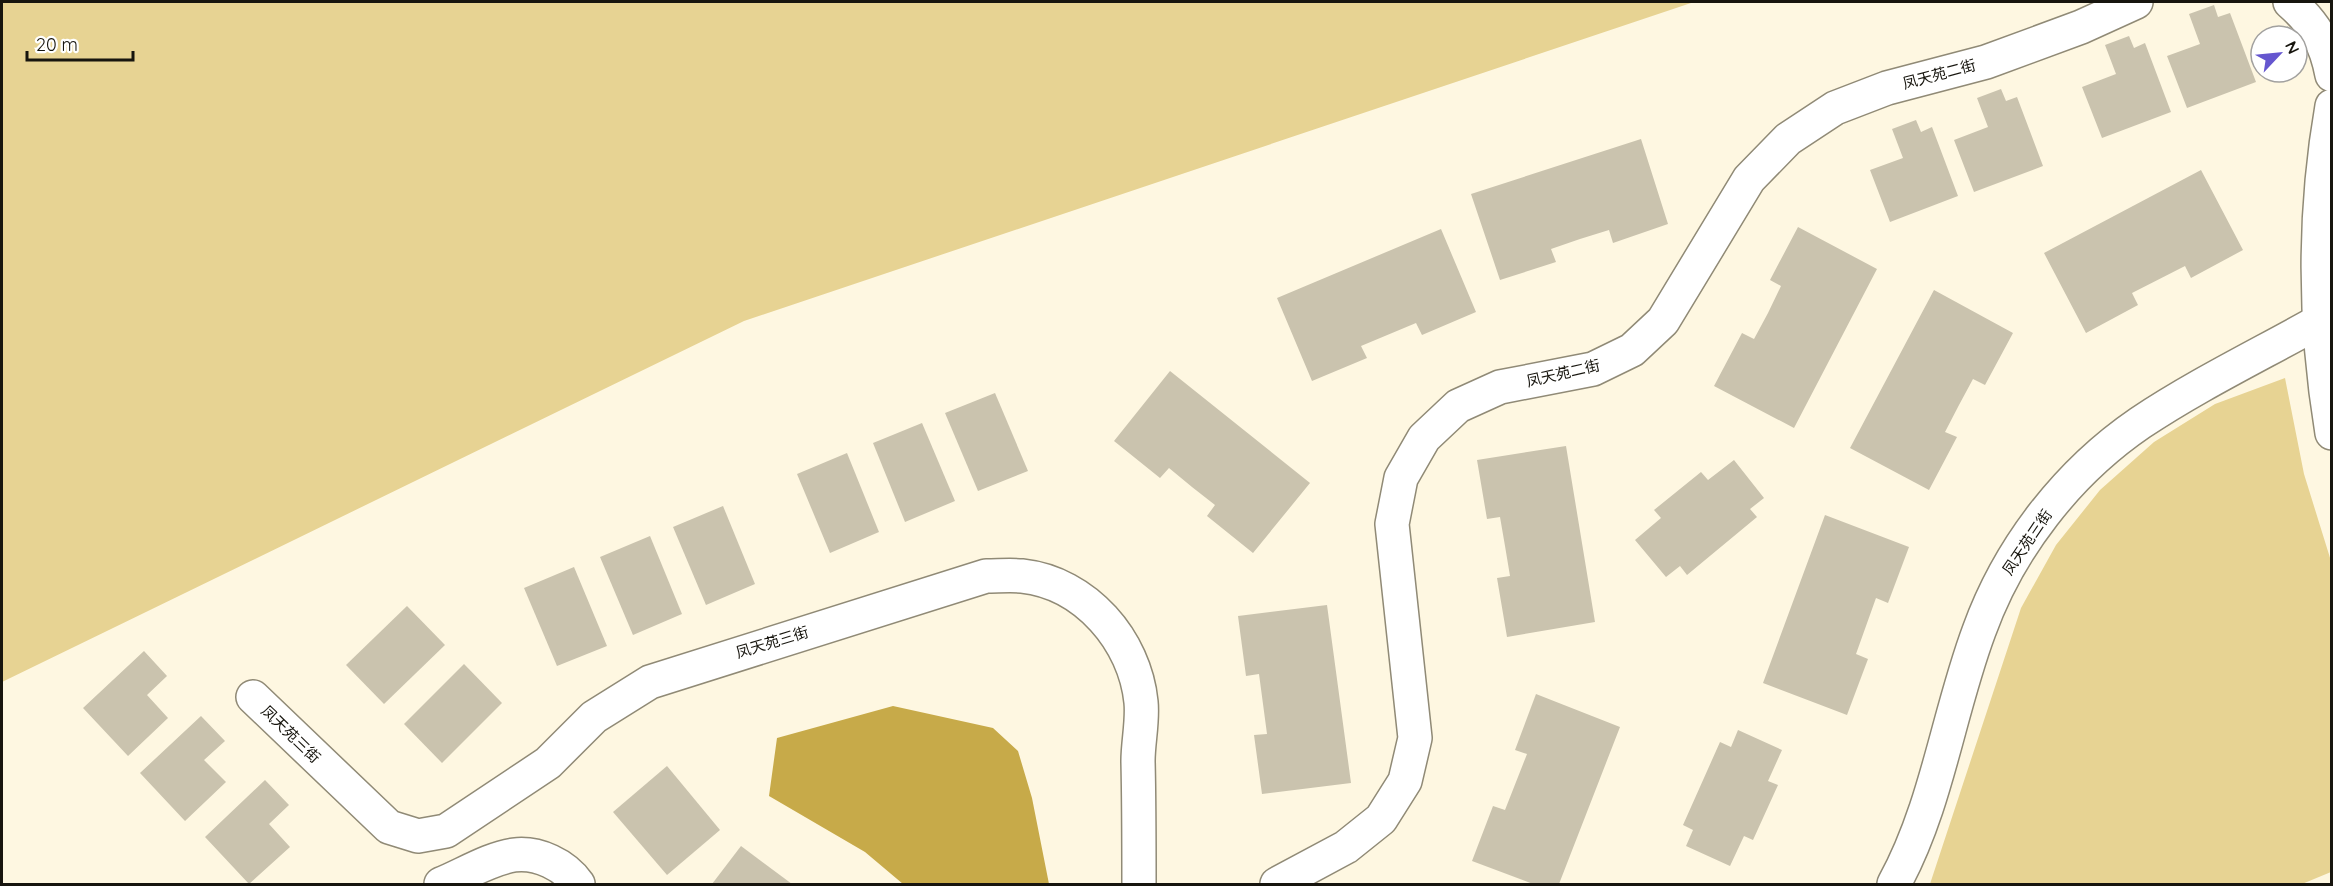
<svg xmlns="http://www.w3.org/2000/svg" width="2333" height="886" viewBox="0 0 2333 886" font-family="Quicksand,'Noto Sans SC',sans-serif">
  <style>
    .green { fill: #e7d393 }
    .water { fill: #c7aa49 }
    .building { fill: #cac3ae }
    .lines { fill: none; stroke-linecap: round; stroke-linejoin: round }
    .minor-casing { stroke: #908a76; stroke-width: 36 }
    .minor { stroke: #fff; stroke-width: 33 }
    .labels { text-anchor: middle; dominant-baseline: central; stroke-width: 5; stroke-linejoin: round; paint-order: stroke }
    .street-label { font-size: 15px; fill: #17150e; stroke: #fff }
  </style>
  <rect width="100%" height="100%" fill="#fef7e1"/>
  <g class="green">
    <polygon points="2,2 1694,2 744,321 2,682"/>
    <polygon points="2285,378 2304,474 2331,561 2331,872 2302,884 1930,884 2021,608 2056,545 2100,490 2154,442 2215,404"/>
  </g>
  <polygon class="water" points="893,706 993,728 1018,751 1032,798 1049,884 903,884 865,852 769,796 777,738"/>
  <g class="building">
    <polygon points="2214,5 2218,17 2230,13 2256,82 2187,108 2167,56 2200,44 2189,14"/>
    <polygon points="2129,36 2134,48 2145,43 2171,112 2102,138 2082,87 2116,74 2105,45"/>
    <polygon points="2001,89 2006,101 2017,97 2043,166 1974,192 1954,140 1988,127 1977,98"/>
    <polygon points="1916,120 1921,132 1932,127 1958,196 1890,222 1870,170 1903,158 1892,129"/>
    <polygon points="1641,139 1668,224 1613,243 1609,230 1580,239 1551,249 1556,262 1500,280 1471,194"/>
    <polygon points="2201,170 2243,250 2191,278 2185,266 2132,293 2138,305 2086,333 2044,253"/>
    <polygon points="1798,227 1877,269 1794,428 1714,386 1742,333 1754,339 1768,313 1781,286 1770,280"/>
    <polygon points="1441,229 1476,312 1422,335 1416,323 1361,346 1367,358 1312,381 1277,298"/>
    <polygon points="1934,290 2013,333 1985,385 1973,379 1959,405 1945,432 1957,437 1929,490 1850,448"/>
    <polygon points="1170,371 1310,483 1253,553 1207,516 1215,505 1192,487 1169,468 1160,478 1114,441"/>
    <polygon points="995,393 1028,471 978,491 945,413"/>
    <polygon points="922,423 955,501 905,522 873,443"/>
    <polygon points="1566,446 1595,622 1507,637 1497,578 1510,576 1505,546 1500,517 1487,519 1477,460"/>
    <polygon points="847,453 879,532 830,553 797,474"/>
    <polygon points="1734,460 1764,498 1750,509 1757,517 1687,575 1680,566 1666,577 1635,540 1661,518 1654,510 1701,472 1708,480"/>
    <polygon points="723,506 755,584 706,605 673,527"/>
    <polygon points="1825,515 1909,547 1888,603 1876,598 1856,654 1868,659 1847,715 1763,683"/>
    <polygon points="650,536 682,614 633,635 600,557"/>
    <polygon points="574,567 607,646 557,666 524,588"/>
    <polygon points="1327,605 1351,783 1262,794 1254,735 1267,734 1259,674 1246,676 1238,616"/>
    <polygon points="407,606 445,645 384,704 346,665"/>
    <polygon points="144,651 167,676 147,695 168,718 128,756 83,708"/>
    <polygon points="464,664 502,703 442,763 404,724"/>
    <polygon points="1536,694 1620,727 1559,884 1533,884 1472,861 1493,806 1505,810 1527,754 1515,750"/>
    <polygon points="201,716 225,741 204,760 226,782 185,821 140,773"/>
    <polygon points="1738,730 1782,750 1768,781 1778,785 1753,840 1744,836 1730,866 1686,846 1693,830 1683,825 1720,742 1731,747"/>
    <polygon points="667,766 720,830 667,875 613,812"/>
    <polygon points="265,780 289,805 269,824 290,847 249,884 205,837"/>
    <polygon points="741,846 792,884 712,884"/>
  </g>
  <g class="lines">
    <defs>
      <g id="minor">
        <path d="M2290 2C2315 24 2326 43 2332 75"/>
        <path d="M2332 106C2313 215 2314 324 2332 433"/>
        <path d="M253 697 389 827 418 836 446 831 548 763 594 717 650 682 986 576C998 576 1011 575 1022 576 1086 583 1135 641 1141 702 1143 721 1138 742 1138 761 1139 802 1139 843 1139 884"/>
        <path d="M441 884C463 875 491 858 514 855 538 852 565 865 578 884"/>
        <polyline points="1277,884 1346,847 1381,819 1405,781 1415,738 1392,524 1401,478 1424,438 1458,406 1500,387 1593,369 1632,350 1663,321 1749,179 1788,139 1835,108 1887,88 1986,62 2081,27 2136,2"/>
        <path d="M1894 884C1937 806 1948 714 1979 631 2009 548 2067 473 2140 423 2197 385 2259 355 2318 322"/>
      </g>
    </defs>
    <use href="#minor" class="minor-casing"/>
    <use href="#minor" class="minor"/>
  </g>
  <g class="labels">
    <g class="street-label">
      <text transform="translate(1939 74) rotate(-15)">凤天苑二街</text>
      <text transform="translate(1563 373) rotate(-13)">凤天苑二街</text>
      <text transform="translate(2027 542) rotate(-56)">凤天苑三街</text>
      <text transform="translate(772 642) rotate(-17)">凤天苑三街</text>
      <text transform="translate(291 734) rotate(44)">凤天苑三街</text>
    </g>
  </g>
  <rect width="2333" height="886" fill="none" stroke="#17150e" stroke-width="6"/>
  <g transform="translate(2279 54) rotate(64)"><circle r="28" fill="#ffffff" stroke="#a2a19f" stroke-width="1.5"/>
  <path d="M0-4.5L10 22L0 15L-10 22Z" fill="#6556cf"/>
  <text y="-9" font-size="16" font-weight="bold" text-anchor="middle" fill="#17150e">N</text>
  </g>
  <path d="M27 51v9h106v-9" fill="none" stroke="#17150e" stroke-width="3"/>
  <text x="36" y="51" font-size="18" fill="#17150e" stroke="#ffffff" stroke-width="4.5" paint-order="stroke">20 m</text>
</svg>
